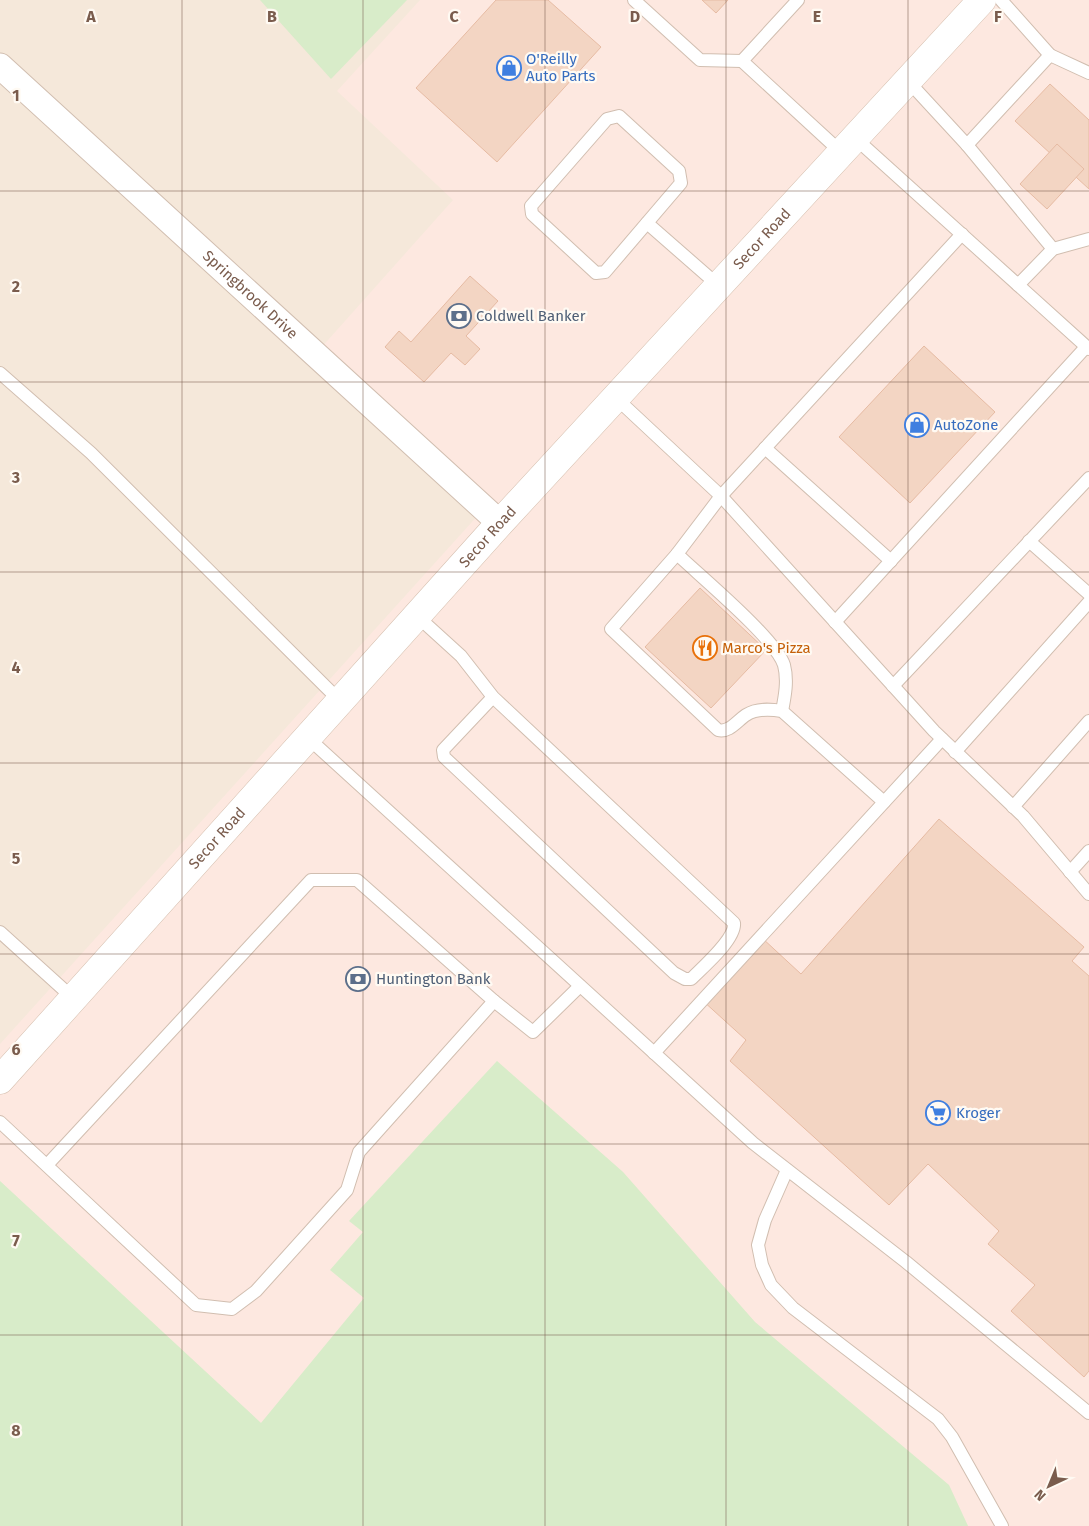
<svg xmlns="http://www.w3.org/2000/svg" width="1089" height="1526" viewBox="0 0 1089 1526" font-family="'Fira Sans',sans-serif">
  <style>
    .residential { fill: #f5e8da }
    .commercial { fill: #fde8e0 }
    .green { fill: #d8ecc9 }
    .building { fill: #f3d5c3; stroke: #e6bba3 }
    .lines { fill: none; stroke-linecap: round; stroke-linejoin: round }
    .lane-casing { stroke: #d1beb0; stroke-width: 14 }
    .street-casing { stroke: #d1beb0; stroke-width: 27 }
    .secondary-casing { stroke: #d6c0b0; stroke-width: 29 }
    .lane { stroke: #fff; stroke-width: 12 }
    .street { stroke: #fff; stroke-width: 25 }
    .secondary { stroke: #fff; stroke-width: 28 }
    .grid { fill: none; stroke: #7a5c4d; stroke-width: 1; stroke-opacity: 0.55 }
    .labels { text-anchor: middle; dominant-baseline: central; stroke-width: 4.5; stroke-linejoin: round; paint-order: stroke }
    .shop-label { font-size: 15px; fill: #366cbe; stroke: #fffaf3; text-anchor: start }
    .street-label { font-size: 15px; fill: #7a5c4d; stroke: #fffaf3 }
    .service-label { font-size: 15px; fill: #4e5e75; stroke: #fffaf3; text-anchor: start }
    .food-label { font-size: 15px; fill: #c56008; stroke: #fffaf3; text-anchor: start }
    .grid-label { font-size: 16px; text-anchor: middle; font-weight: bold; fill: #7a5c4d; stroke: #fffaf3; stroke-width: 4.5; stroke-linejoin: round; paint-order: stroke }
  </style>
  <rect width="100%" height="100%" fill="#fdf6ec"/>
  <rect class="residential" x="0" y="0" width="1089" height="1526"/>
  <polygon class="commercial" points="420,0 1089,0 1089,1526 968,1526 949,1485 755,1322 623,1172 497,1061 350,1221 363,1232 365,1298 261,1423 0,1181 0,1044 490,502 320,349 453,200 337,91"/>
  <g class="green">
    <polygon points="260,0 407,0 331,79"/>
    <polygon points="497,1061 623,1172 755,1322 949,1485 968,1526 0,1526 0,1181 261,1423 364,1298 330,1270 363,1232 349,1221"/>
  </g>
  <g class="building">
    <polygon points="496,0 548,0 601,47 497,162 416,88"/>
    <polygon points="702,0 728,0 716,13"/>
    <polygon points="1050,84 1089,120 1089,189 1015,121"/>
    <polygon points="1057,144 1084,169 1047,209 1020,184"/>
    <polygon points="470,276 498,301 466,336 480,349 465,365 451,353 424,382 385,347 399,331 411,342"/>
    <polygon points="924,346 995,412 910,503 839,437"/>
    <polygon points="700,588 766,650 711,708 645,647"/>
    <polygon points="939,819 1084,947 1072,961 1089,976 1089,1371 1084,1377 1011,1311 1035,1285 988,1244 999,1231 928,1164 889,1205 730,1061 746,1040 702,1000 761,937 801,974"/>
  </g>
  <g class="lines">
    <defs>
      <g id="lane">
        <polyline points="634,0 700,60 742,61"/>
        <polyline points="798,0 742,61 842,153"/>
        <polyline points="1001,0 1050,55"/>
        <polyline points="908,81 967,145 1050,55 1089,73"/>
        <polygon points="619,116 679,171 681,183 605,272 596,273 532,214 531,206 607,119"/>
        <polyline points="855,138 1089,349"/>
        <polyline points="967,145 1053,249"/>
        <polyline points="647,223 719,286"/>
        <polyline points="1018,285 1053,249 1089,239"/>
        <polyline points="0,373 91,453 340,701"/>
        <polyline points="616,398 721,496 934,731 1023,816 1089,894"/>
        <polyline points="765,448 891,561"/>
        <polyline points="1029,541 1089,594"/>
        <path d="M677 554C700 576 776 639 784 665 788 680 785 696 782 711"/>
        <path d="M417 616 461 656 493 697 734 923C736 939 703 967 691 979H685L674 973 444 757 443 750 493 697"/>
        <polyline points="835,622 1086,347"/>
        <polyline points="893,686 1089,478"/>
        <polyline points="307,737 753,1143 906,1262 1089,1413"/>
        <polyline points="955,752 1089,602"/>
        <path d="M884 802 782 711C770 709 757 708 746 715 737 721 729 733 718 730L611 629 677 554 721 496 962 234"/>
        <polyline points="1013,807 1089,721"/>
        <polyline points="1070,872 1089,851"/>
        <polyline points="0,932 73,998"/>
        <polyline points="654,1053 942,739"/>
        <polyline points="0,1122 196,1305 232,1309 256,1291 347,1190 359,1152 494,1001 533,1032 580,986"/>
        <polyline points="47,1165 311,880 357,880 494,1001"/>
        <polyline points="787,1170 765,1220 758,1245 762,1265 771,1285 793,1308 938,1419 952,1437 1002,1526"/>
      </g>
      <g id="street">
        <path id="s1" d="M0 66 500 523"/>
      </g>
      <g id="secondary">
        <path id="s2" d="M0 1080 500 523 982 0"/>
      </g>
    </defs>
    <use href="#lane" class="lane-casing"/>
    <use href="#street" class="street-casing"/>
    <use href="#secondary" class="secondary-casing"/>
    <use href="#lane" class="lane"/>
    <use href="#street" class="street"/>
    <use href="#secondary" class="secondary"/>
  </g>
  <path class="grid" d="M182 0V1526M363 0V1526M545 0V1526M726 0V1526M908 0V1526M0 191H1089M0 382H1089M0 572H1089M0 763H1089M0 954H1089M0 1144H1089M0 1335H1089"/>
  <defs>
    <symbol id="shop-ring" viewBox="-11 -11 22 22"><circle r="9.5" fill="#fffaf3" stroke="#3f7fe0" stroke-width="1.5"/><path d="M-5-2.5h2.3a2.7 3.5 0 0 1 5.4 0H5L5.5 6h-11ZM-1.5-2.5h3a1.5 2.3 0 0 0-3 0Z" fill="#3f7fe0"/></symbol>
    <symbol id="bank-ring" viewBox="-11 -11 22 22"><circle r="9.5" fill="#fffaf3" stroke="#5c6f8a" stroke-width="1.5"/><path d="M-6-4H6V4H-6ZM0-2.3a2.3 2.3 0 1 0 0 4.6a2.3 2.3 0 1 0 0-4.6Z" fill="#5c6f8a"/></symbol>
    <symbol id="restaurant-ring" viewBox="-11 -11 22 22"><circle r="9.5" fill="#fffaf3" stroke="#e8710a" stroke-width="1.5"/><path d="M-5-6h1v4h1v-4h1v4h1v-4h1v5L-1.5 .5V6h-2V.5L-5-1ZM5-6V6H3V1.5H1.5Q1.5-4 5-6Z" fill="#e8710a"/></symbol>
    <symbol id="supermarket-ring" viewBox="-11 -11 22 22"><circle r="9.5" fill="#fffaf3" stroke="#3f7fe0" stroke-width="1.5"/><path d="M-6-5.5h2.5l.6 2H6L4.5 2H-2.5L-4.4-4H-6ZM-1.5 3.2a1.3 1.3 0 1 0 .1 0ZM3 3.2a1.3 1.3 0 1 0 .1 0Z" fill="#3f7fe0"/></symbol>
  </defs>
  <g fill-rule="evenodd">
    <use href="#shop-ring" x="495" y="54" width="28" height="28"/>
    <use href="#bank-ring" x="445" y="302" width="28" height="28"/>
    <use href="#shop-ring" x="903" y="411" width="28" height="28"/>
    <use href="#restaurant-ring" x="691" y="634" width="28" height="28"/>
    <use href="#bank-ring" x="344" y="965" width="28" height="28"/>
    <use href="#supermarket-ring" x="924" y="1099" width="28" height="28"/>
  </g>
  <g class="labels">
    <g class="shop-label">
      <text x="526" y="59">O'Reilly<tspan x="526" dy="17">Auto Parts</tspan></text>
      <text x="934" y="425">AutoZone</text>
      <text x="956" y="1113">Kroger</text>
    </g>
    <g class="street-label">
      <text stroke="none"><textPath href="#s2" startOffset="1135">Secor Road</textPath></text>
      <text stroke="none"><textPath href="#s1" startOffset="339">Springbrook Drive</textPath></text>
      <text stroke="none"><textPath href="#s2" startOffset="730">Secor Road</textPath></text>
      <text stroke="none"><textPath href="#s2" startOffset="325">Secor Road</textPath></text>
    </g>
    <g class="service-label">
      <text x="476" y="316">Coldwell Banker</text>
      <text x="376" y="979">Huntington Bank</text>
    </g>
    <g class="food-label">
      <text x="722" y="648">Marco's Pizza</text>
    </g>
  </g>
  <g class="grid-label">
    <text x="91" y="22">A</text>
    <text x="272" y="22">B</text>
    <text x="454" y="22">C</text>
    <text x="635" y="22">D</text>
    <text x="817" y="22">E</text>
    <text x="998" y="22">F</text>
    <text x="16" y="101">1</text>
    <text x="16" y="292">2</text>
    <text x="16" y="483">3</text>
    <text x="16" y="673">4</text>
    <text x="16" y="864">5</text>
    <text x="16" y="1055">6</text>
    <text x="16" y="1246">7</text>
    <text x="16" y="1436">8</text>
  </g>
  <g transform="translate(1049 1486) rotate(224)" stroke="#fffaf3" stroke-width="4" paint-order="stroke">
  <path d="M0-4L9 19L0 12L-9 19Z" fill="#7a5c4d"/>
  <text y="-8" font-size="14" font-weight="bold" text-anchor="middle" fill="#7a5c4d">N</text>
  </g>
</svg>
